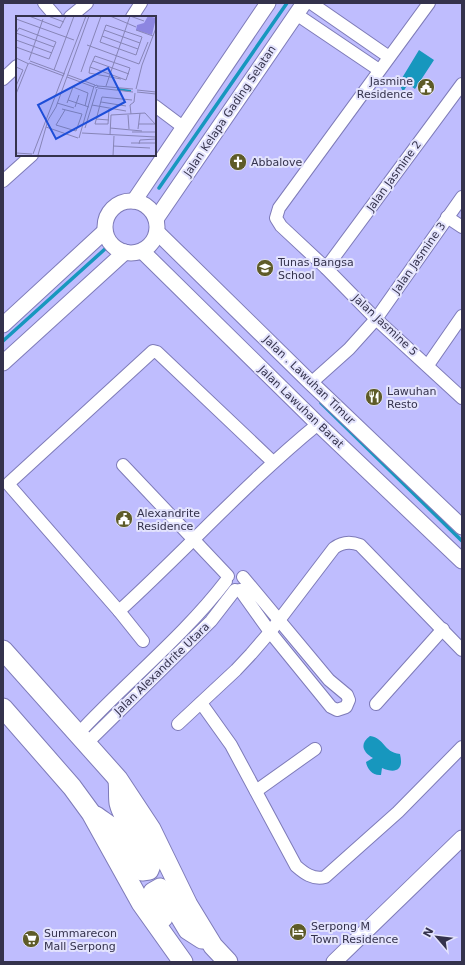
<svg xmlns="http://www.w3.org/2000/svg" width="465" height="965" viewBox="0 0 465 965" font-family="'DejaVu Sans',sans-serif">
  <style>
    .water { fill: #1797be }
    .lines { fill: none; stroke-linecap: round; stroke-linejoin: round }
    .stream { stroke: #1797be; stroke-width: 3.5 }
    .minor-casing { stroke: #7e7bb8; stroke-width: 14 }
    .tertiary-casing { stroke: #7e7bb8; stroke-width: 17 }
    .primary-casing { stroke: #7e7bb8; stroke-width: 21 }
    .minor { stroke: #fff; stroke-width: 12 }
    .tertiary { stroke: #fff; stroke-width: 15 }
    .primary { stroke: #fff; stroke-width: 19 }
    .labels { text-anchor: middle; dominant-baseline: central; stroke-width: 4; stroke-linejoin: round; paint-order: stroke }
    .poi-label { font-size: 11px; fill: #34324c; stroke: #e3e3fd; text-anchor: start }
    .street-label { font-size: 11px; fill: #34324c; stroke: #e3e3fd }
    .inset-river { fill: none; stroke: #1797be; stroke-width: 2 }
    .inset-road { fill: none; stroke: #8785b7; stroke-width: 1 }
    .view { fill: #1d4ed8; fill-opacity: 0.15; stroke: #1d4ed8; stroke-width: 2 }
    .inset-edge { fill: none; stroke: #34324c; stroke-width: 2 }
  </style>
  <rect width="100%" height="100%" fill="#bfbdfe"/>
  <g class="water">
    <polygon points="419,50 434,60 415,89 408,84 403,92 399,83"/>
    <path d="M370 736C385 738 383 752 400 754 404 770 396 774 382 768L381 775C373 776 367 769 366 762L373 758C363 752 359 744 370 736Z"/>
  </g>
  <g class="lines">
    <g class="stream">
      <polyline points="159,188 287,3"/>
      <polyline points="3,341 105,249"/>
      <polyline points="321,403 462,541"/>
    </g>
    <defs>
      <g id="minor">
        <polyline points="44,3 56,17"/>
        <polyline points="311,3 389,57"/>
        <polyline points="429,3 279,208 276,218 281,226 326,268 376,319 462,398"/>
        <polyline points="296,14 379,70"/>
        <polyline points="70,17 87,3"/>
        <polyline points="132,17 141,3"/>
        <polyline points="3,79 17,66"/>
        <polyline points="155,106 183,127"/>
        <polyline points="3,181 32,155"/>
        <polyline points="447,217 462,227"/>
        <polyline points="326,268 462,84"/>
        <polyline points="428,365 462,316"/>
        <polyline points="311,383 349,349 376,319 462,197"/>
        <polyline points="123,465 228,576"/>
        <polyline points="240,590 270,632 331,707 337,710 346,707 349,700 347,695 329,680 243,577"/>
        <path d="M119 611C186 550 247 482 318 424"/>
        <polyline points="143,641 119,611 9,485 9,483 153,351 157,352 273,462"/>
        <path d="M201 703 231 745 296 866C304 873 313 880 325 877L398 812 462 747"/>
        <polyline points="376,704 443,629"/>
        <path d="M178 724 236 670 251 654 270 632 334 548C342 542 350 541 360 545L462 650"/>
        <path d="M78 734C126 682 183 637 226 581"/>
        <polyline points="86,744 211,621 235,590"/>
        <polyline points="256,791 315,749"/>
      </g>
      <g id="tertiary">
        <circle cx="131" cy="227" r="26"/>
        <polyline points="134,201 268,3"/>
        <polyline points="156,219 304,3"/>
        <polyline points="157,232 311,383 462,527"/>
        <polyline points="142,251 318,424 462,561"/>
        <polyline points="3,325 105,231"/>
        <polyline points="3,363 125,252"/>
        <polyline points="334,962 462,838"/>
      </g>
      <g id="primary">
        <polyline points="3,650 118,779 151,829 188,905 213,946 228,962"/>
        <polyline points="3,708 72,787 91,813 141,903 183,962"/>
        <path d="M96 816C108 825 121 832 129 846 134 855 134 865 142 871L149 870 153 860C145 839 124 824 119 803 118 796 119 788 118 781"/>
        <path d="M163 918C157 910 151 903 153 892L160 888 167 895 188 930 202 939"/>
      </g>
    </defs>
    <use href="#minor" class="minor-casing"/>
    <use href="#tertiary" class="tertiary-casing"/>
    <use href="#primary" class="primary-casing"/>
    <use href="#minor" class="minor"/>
    <use href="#tertiary" class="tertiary"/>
    <use href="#primary" class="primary"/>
  </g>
  <defs>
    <symbol id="civic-disc" viewBox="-11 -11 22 22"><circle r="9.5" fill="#5e5b28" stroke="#e3e3fd"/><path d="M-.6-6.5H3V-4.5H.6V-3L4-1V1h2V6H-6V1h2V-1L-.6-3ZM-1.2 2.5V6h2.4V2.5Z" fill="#fff"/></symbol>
    <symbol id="church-disc" viewBox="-11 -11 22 22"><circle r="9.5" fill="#5e5b28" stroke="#e3e3fd"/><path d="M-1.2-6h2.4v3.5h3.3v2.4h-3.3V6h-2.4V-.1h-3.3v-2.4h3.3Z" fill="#fff"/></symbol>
    <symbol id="school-disc" viewBox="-11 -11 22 22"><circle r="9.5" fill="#5e5b28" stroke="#e3e3fd"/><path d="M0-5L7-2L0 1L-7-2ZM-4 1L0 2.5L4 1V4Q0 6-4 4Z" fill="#fff"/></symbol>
    <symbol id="restaurant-disc" viewBox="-11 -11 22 22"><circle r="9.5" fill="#5e5b28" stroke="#e3e3fd"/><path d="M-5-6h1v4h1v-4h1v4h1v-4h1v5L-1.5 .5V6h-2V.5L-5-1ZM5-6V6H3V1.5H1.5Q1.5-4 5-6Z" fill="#fff"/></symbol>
    <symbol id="hotel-disc" viewBox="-11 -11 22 22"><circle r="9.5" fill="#5e5b28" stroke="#e3e3fd"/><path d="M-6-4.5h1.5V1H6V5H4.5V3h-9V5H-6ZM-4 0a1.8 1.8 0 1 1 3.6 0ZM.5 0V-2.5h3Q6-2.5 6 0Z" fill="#fff"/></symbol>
    <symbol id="supermarket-disc" viewBox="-11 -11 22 22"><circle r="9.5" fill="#5e5b28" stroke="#e3e3fd"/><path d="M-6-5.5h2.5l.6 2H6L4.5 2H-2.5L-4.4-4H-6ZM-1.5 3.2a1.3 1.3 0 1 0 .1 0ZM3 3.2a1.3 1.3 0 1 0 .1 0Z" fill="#fff"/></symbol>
  </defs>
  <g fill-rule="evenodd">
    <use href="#civic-disc" x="416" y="77" width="20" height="20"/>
    <use href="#church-disc" x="228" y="152" width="20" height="20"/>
    <use href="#school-disc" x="255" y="258" width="20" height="20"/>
    <use href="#restaurant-disc" x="364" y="387" width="20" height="20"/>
    <use href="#civic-disc" x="114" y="509" width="20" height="20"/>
    <use href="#hotel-disc" x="288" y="922" width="20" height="20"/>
    <use href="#supermarket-disc" x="21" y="929" width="20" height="20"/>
  </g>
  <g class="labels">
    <g class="poi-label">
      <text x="413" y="81" text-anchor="end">Jasmine<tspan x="413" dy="13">Residence</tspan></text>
      <text x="251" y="162">Abbalove</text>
      <text x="278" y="262">Tunas Bangsa<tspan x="278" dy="13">School</tspan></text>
      <text x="387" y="391">Lawuhan<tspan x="387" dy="13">Resto</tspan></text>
      <text x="137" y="513">Alexandrite<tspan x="137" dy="13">Residence</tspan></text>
      <text x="311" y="926">Serpong M<tspan x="311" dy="13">Town Residence</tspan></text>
      <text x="44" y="933">Summarecon<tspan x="44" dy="13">Mall Serpong</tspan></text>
    </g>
    <g class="street-label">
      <text transform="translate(230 111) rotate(-56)">Jalan Kelapa Gading Selatan</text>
      <text transform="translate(394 176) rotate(-54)">Jalan Jasmine 2</text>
      <text transform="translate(419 258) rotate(-55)">Jalan Jasmine 3</text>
      <text transform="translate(385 325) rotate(43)">Jalan Jasmine 5</text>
      <text transform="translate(309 380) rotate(44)">Jalan . Lawuhan Timur</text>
      <text transform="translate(301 407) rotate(44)">Jalan Lawuhan Barat</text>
      <text transform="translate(162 669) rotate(-44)">Jalan Alexandrite Utara</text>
    </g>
  </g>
  <g transform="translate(16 16)">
    <rect width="140" height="140" fill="#bfbdfe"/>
    <path d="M132 0 140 2 136 19 120 14 121 9 128 7Z" fill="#8d86e1"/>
    <path class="inset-river" d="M101 73 115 75"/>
    <path class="inset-road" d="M13 0 44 12 50 0M32 0 48 6M94 0 120 11M114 0 128 5M0 3 58 24M90 9 126 21 120 39 84 26ZM88 14 124 27M120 14 137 20M86 20 122 33M0 24 36 37M71 29 123 48 132 26M0 31 33 43 40 26 3 12 0 17 38 31M0 42 13 48M13 44 27 3M14 45 49 58M77 45 113 58M13 47 48 60M0 51 7 54 0 70M74 51 110 64 114 52 79 40 74 51 73 57 105 63M38 54 58 0M65 56 85 0M52 59 79 69M51 61 78 71M82 70 117 73M90 70 114 0M82 72 117 76M120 73 126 49 140 12M121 74 140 76M121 76 140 78M0 78 12 48M52 84 73 91M85 86 110 90M41 87 58 92M51 87 57 71 72 77 69 90M76 89 110 95M59 91 63 79M46 93 66 98 60 115 40 109 49 94M93 93 92 108H79L86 81 116 84M115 98 114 89 118 86 119 77M112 99 113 113M80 103 93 104M123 108H139M30 111 62 122M69 112 81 73M94 112 126 115M122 113 124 97M116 116H140M66 117 140 121M94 119 95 99 129 97 140 109M63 122 78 70 81 69 82 71 79 72M115 127H140M123 128 124 124 140 123M97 130 134 132M0 137 16 138M17 138 70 0M22 139 32 104 40 91 73 0M97 140 98 120"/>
    <path class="view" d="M92 52 109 86 40 123 22 89Z"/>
    <rect width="140" height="140" class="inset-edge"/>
  </g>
  <rect width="465" height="965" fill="none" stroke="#34324c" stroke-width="8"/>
  <g transform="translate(437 937) rotate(298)" stroke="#e3e3fd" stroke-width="3" paint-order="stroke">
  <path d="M0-3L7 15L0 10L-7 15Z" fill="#34324c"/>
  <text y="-6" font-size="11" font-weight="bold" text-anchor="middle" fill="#34324c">N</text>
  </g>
</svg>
